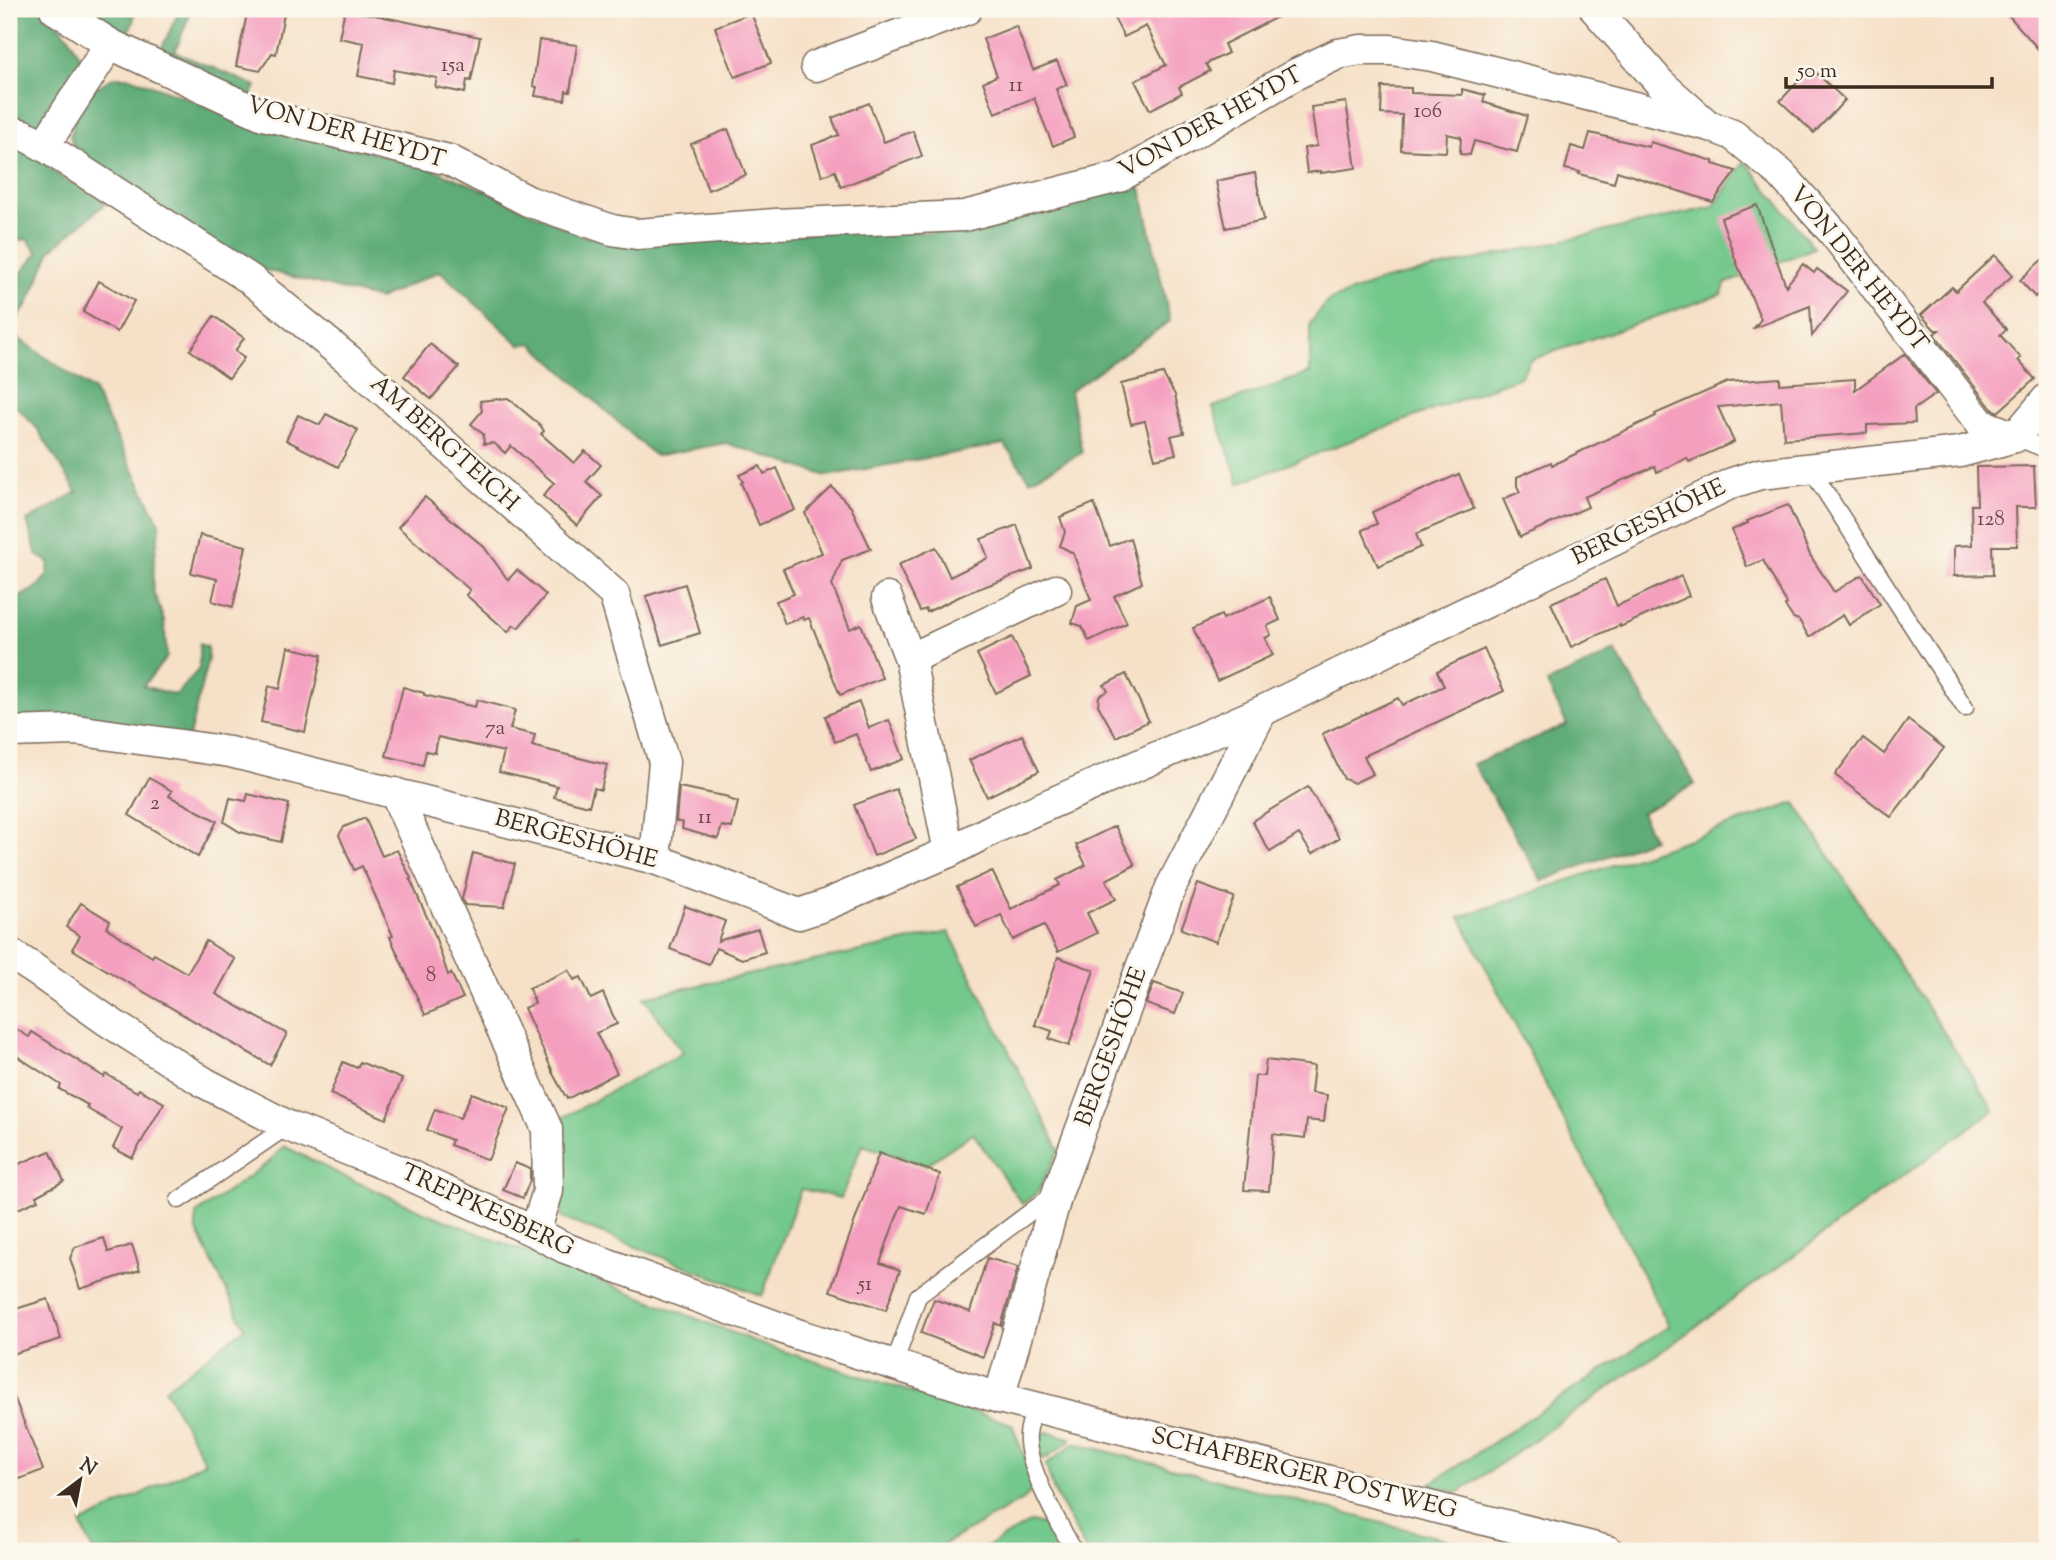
<svg xmlns="http://www.w3.org/2000/svg" width="2056" height="1560" viewBox="0 0 2056 1560" font-family="'Sorts Mill Goudy',serif">
  <style>
    .green { fill: #73c88c; stroke: #577955; stroke-width: 2 }
    .forest { fill: #5eac78; stroke: #4c6b4b; stroke-width: 2 }
    .building { fill: #f59fbf }
    .lines { fill: none; stroke-linecap: round; stroke-linejoin: round }
    .lane-casing { stroke: #7c6a5a; stroke-width: 19 }
    .street-casing { stroke: #7c6a5a; stroke-width: 33 }
    .lane { stroke: #fff; stroke-width: 16 }
    .street { stroke: #fff; stroke-width: 30 }
    .labels { text-anchor: middle; dominant-baseline: central; stroke-width: 6; stroke-linejoin: round; paint-order: stroke }
    .number-label { font-size: 21px; fill: #6a4746 }
    .street-label { font-size: 24px; fill: #3b2a1e; stroke: #fbf7ec }
  </style>
  <rect width="100%" height="100%" fill="#fbf7ec"/>
  <filter id="ink" filterUnits="userSpaceOnUse"><feTurbulence type="fractalNoise" baseFrequency=".0143" numOctaves="2"/><feDisplacementMap in="SourceGraphic" scale="14" xChannelSelector="R" yChannelSelector="G"/><feConvolveMatrix kernelMatrix="1 2 1 2 8 2 1 2 1" color-interpolation-filters="sRGB"/></filter>
  <filter id="wash" filterUnits="userSpaceOnUse"><feTurbulence type="fractalNoise" baseFrequency=".00686" numOctaves="4" result="noise"/><feDisplacementMap in="SourceGraphic" scale="28" xChannelSelector="R" yChannelSelector="G"/><feGaussianBlur stdDeviation="1.57" result="paint"/><feColorMatrix in="noise" values="0 0 0 0 0 0 0 0 0 0 0 0 0 0 0 0 0 1.4 0 .05"/><feComposite in="paint" operator="in"/></filter>
  <g filter="url(#wash)">
    <rect width="100%" height="100%" fill="#f6e1c8"/>
    <g class="green">
      <polygon points="1745,161 1814,248 1725,284 1722,294 1530,360 1520,377 1239,483 1213,407 1310,373 1310,323 1328,301 1380,281 1713,207"/>
      <polygon points="1795,803 1994,1110 1676,1341 1458,1493 1430,1484 1669,1326 1460,917"/>
      <polygon points="949,932 1059,1150 1037,1193 1022,1204 973,1133 926,1165 862,1145 841,1198 801,1189 762,1296 562,1218 552,1123 683,1053 644,997"/>
      <polygon points="284,1146 341,1175 424,1212 764,1345 1012,1424 1035,1486 1024,1499 932,1551 582,1551 573,1543 557,1551 93,1551 81,1524 205,1462 165,1389 245,1328 196,1229 196,1214 269,1162"/>
      <polygon points="1047,1432 1071,1438 1070,1441 1045,1459 1042,1459 1039,1445 1039,1437"/>
      <polygon points="1075,1443 1490,1551 1086,1551 1053,1489 1046,1465"/>
      <polygon points="1031,1522 1055,1528 1066,1551 979,1551"/>
    </g>
    <g class="forest">
      <polygon points="9,9 46,9 70,38 83,63 40,129 9,123"/>
      <polygon points="76,9 135,9 133,23 127,33 114,35"/>
      <polygon points="180,9 192,9 175,52 256,86 251,97 158,56"/>
      <polygon points="114,77 130,77 250,122 422,165 475,186 583,236 638,244 871,229 932,233 990,227 1077,201 1139,179 1170,321 1070,391 1082,453 1030,480 1004,444 827,476 726,443 655,456 532,343 520,345 440,271 379,299 250,266 79,157 70,137 77,112 95,88"/>
      <polygon points="9,144 49,157 48,168 70,183 80,184 106,203 51,250 27,306 9,327 9,287 38,253 27,239 15,241 9,235"/>
      <polygon points="9,332 93,390 160,524 154,561 153,590 164,621 167,657 143,686 176,695 199,669 199,644 207,647 208,659 189,737 9,723 9,598 13,601 37,587 47,576 49,562 37,555 27,521 77,492 37,428 9,399"/>
      <polygon points="1615,651 1695,784 1641,813 1653,839 1542,881 1473,764 1567,725 1547,683"/>
    </g>
    <g id="blocks">
      <g class="building">
        <polygon points="248,9 285,9 276,54 272,53 260,71 236,66"/>
        <polygon points="345,9 480,37 471,81 467,80 465,93 435,87 437,78 394,70 392,83 358,76 364,43 339,38"/>
        <polygon points="1132,9 1293,9 1224,44 1228,53 1206,64 1210,71 1179,87 1182,93 1150,110 1135,81 1166,65 1146,26 1124,37 1114,18"/>
        <polygon points="2003,9 2047,9 2047,59"/>
        <polygon points="751,13 771,63 735,77 715,27"/>
        <polygon points="1016,26 1033,70 1057,61 1067,85 1056,89 1074,137 1053,146 1034,98 995,113 983,82 997,76 983,39"/>
        <polygon points="539,40 577,45 570,92 566,91 565,100 535,96 537,87 533,86"/>
        <polygon points="1811,68 1845,100 1814,133 1780,101"/>
        <polygon points="1382,87 1411,88 1411,93 1462,95 1462,89 1485,95 1483,102 1527,116 1517,152 1474,141 1470,155 1460,154 1461,137 1447,134 1446,152 1401,150 1402,115 1381,114"/>
        <polygon points="1346,102 1356,168 1321,173 1321,171 1307,173 1304,148 1317,146 1311,107"/>
        <polygon points="869,103 884,142 913,131 922,156 841,187 835,171 822,176 812,145 839,135 832,118"/>
        <polygon points="728,129 746,175 708,190 691,144"/>
        <polygon points="1590,133 1649,147 1650,142 1664,146 1713,161 1713,164 1736,171 1713,202 1617,171 1614,183 1579,174 1580,172 1565,169 1571,146 1585,150"/>
        <polygon points="1255,173 1264,220 1226,228 1216,181"/>
        <polygon points="1757,205 1786,286 1803,264 1814,273 1817,269 1847,291 1812,336 1810,306 1754,328 1761,319 1737,264 1721,218"/>
        <polygon points="1995,255 2013,275 1982,303 2006,329 2000,335 2021,358 2018,360 2035,379 1998,412 1992,409 1934,334 1939,330 1935,330 1921,315 1952,287 1956,291"/>
        <polygon points="2047,255 2047,286 2035,297 2020,280"/>
        <polygon points="99,281 134,301 117,332 83,312"/>
        <polygon points="214,316 244,338 235,351 244,358 229,378 190,350"/>
        <polygon points="430,344 459,367 431,399 404,376"/>
        <polygon points="1905,354 1936,394 1914,409 1915,423 1867,425 1867,433 1784,439 1781,401 1718,407 1734,442 1689,462 1687,458 1657,472 1655,466 1584,497 1588,507 1520,537 1503,499 1520,492 1517,486 1517,477 1551,462 1552,465 1656,416 1655,414 1728,382 1780,378 1780,384 1855,379 1855,390"/>
        <polygon points="1163,374 1175,395 1184,433 1171,436 1176,454 1155,459 1145,421 1131,424 1121,384"/>
        <polygon points="508,398 540,425 544,431 541,434 574,463 585,451 601,465 586,482 602,496 577,525 543,496 554,483 511,446 505,453 494,443 484,444 483,434 471,424 482,411 480,401"/>
        <polygon points="326,414 358,430 338,467 286,440 298,415 320,425"/>
        <polygon points="760,466 764,474 777,468 795,510 759,525 741,483 743,482 739,475"/>
        <polygon points="2034,466 2036,507 2016,507 2017,546 1992,546 1993,575 1954,576 1954,546 1972,545 1971,505 1977,505 1976,467"/>
        <polygon points="1459,474 1474,509 1416,534 1421,547 1378,566 1362,530 1377,524 1372,512"/>
        <polygon points="832,487 851,507 871,549 842,560 832,585 850,629 861,624 882,678 840,695 809,618 804,620 803,617 785,624 776,601 794,594 783,569 822,553 805,513"/>
        <polygon points="425,497 484,547 508,580 517,570 546,595 518,628 514,625 508,632 466,595 470,590 398,527"/>
        <polygon points="1094,503 1110,546 1130,538 1142,583 1114,596 1127,623 1089,641 1082,626 1072,623 1077,606 1091,600 1073,553 1060,546 1065,532 1060,517"/>
        <polygon points="1788,505 1810,555 1834,592 1862,575 1880,604 1849,625 1843,615 1809,637 1799,620 1793,618 1785,606 1787,604 1763,560 1747,567 1732,530 1748,523 1747,521"/>
        <polygon points="1017,525 1033,569 967,593 927,612 926,609 920,611 898,565 936,547 950,577 988,558 981,539"/>
        <polygon points="200,535 246,546 233,607 212,601 217,579 191,573"/>
        <polygon points="1681,576 1689,596 1620,627 1620,625 1571,647 1551,603 1605,579 1617,606"/>
        <polygon points="685,584 700,633 662,645 646,596"/>
        <polygon points="1270,597 1280,620 1267,626 1271,635 1265,638 1273,655 1217,681 1193,628 1221,615 1223,619"/>
        <polygon points="1012,637 1031,676 996,693 977,654"/>
        <polygon points="288,647 322,655 305,732 261,722 269,686 280,689"/>
        <polygon points="1484,649 1504,691 1364,756 1373,774 1354,783 1344,779 1322,734 1398,698 1402,705 1444,686 1437,671"/>
        <polygon points="1126,674 1149,721 1116,737 1098,705 1099,696 1108,691 1104,685"/>
        <polygon points="403,687 424,693 424,695 475,707 477,700 515,710 510,729 535,735 532,746 607,765 601,790 594,788 589,806 554,797 557,786 499,772 504,752 438,737 435,753 426,751 423,765 386,756"/>
        <polygon points="859,702 869,728 889,720 904,759 871,772 856,734 835,742 825,716"/>
        <polygon points="1908,720 1944,748 1891,817 1835,775 1863,738 1884,754"/>
        <polygon points="1022,735 1039,771 987,797 969,760"/>
        <polygon points="149,778 172,791 169,796 217,821 198,857 129,815"/>
        <polygon points="679,787 729,797 728,799 738,802 732,828 722,826 718,839 682,829 683,823 676,821"/>
        <polygon points="1308,787 1339,838 1312,854 1299,834 1270,852 1252,821"/>
        <polygon points="896,789 916,839 874,856 854,805"/>
        <polygon points="248,794 289,804 281,842 240,832 224,822 230,798 246,801"/>
        <polygon points="365,818 382,856 397,850 411,878 410,879 434,933 448,975 451,973 463,998 425,1015 390,937 393,936 362,866 354,870 339,835 344,827"/>
        <polygon points="1115,826 1135,865 1106,880 1116,899 1087,913 1097,933 1058,952 1044,925 1013,940 1001,915 976,927 957,887 992,871 1011,909 1060,885 1057,880 1086,865 1076,845"/>
        <polygon points="473,853 515,864 504,907 465,905 462,899"/>
        <polygon points="1198,884 1234,897 1216,942 1181,929"/>
        <polygon points="81,903 110,921 107,928 152,957 154,954 187,973 206,941 235,959 216,994 287,1034 270,1065 113,974 72,949 80,936 66,927"/>
        <polygon points="685,906 725,921 718,941 758,929 765,952 742,959 716,948 709,964 670,949"/>
        <polygon points="1058,957 1094,970 1069,1046 1049,1039 1052,1031 1035,1025"/>
        <polygon points="569,970 574,980 581,977 591,999 603,993 610,1009 617,1024 596,1033 617,1073 567,1099 552,1072 553,1072 524,1008 535,1003 529,988"/>
        <polygon points="1154,983 1183,993 1175,1014 1146,1004"/>
        <polygon points="9,1025 29,1037 32,1032 104,1077 106,1074 137,1092 139,1089 164,1103 132,1158 113,1148 122,1129 86,1108 88,1105 59,1089 61,1085 9,1051"/>
        <polygon points="1266,1060 1314,1066 1311,1093 1327,1095 1324,1122 1307,1120 1305,1138 1273,1134 1269,1191 1244,1190 1255,1076 1264,1076"/>
        <polygon points="343,1062 357,1068 360,1062 402,1079 386,1119 330,1094"/>
        <polygon points="472,1093 509,1108 488,1160 450,1145 452,1140 427,1130 435,1109 460,1118"/>
        <polygon points="50,1151 64,1181 36,1196 38,1200 18,1209 16,1205 9,1209 9,1168"/>
        <polygon points="879,1153 940,1174 926,1214 901,1206 893,1226 880,1263 900,1270 886,1310 830,1291"/>
        <polygon points="515,1163 530,1169 530,1180 523,1198 503,1190"/>
        <polygon points="104,1238 108,1252 132,1245 140,1270 80,1289 70,1258 75,1247"/>
        <polygon points="987,1258 1018,1267 1001,1326 995,1323 983,1357 921,1333 934,1299 970,1312"/>
        <polygon points="48,1299 61,1339 9,1355 9,1311"/>
        <polygon points="9,1387 10,1387 43,1470 9,1483"/>
      </g>
    </g>
  </g>
  <g filter="url(#ink)">
    <use href="#blocks" fill-opacity="0" stroke="#7c6a5a" stroke-width="2"/>
    <g class="lines">
      <defs>
        <g id="lane">
          <polyline points="2015,437 2043,448 2047,453"/>
          <polyline points="1810,468 1965,708"/>
          <polyline points="179,1200 288,1126"/>
          <polyline points="894,1365 918,1296 1053,1195"/>
          <path d="M1035 1407C1032 1416 1029 1425 1028 1434 1025 1465 1059 1523 1074 1551"/>
        </g>
        <g id="street">
          <polyline points="55,9 110,44 263,115 449,160 528,201 612,230 637,234 775,224 964,216 1119,177 1296,74 1338,54 1361,50 1391,50 1432,56 1710,126 1733,135 1781,174 1833,232 1981,424 2015,437"/>
          <polyline points="1595,9 1661,84 1704,122"/>
          <polyline points="110,44 44,146 250,279 349,360 614,594 664,762 655,859"/>
          <polyline points="816,66 967,9"/>
          <polyline points="9,131 24,135 44,146"/>
          <polyline points="887,598 910,659"/>
          <polyline points="9,732 76,730 230,752 655,859 799,914 823,906 949,852 997,827 1262,711 1732,483 1760,474 1960,452 2015,437 2047,399"/>
          <polyline points="395,793 547,1129 548,1191 535,1232"/>
          <polyline points="949,852 910,659 1056,590"/>
          <polyline points="9,953 34,969 106,1020 205,1083 288,1126 398,1170 535,1232 565,1248 797,1334 999,1398 1608,1551"/>
          <polyline points="999,1398 1058,1191 1171,887 1262,711"/>
        </g>
      </defs>
      <use href="#lane" class="lane-casing"/>
      <use href="#street" class="street-casing"/>
      <use href="#lane" class="lane"/>
      <use href="#street" class="street"/>
    </g>
  </g>
  <g class="labels">
    <g class="number-label">
      <text x="453" y="66">15a</text>
      <text x="1016" y="86">11</text>
      <text x="1428" y="112">106</text>
      <text x="1991" y="520">128</text>
      <text x="495" y="729">7a</text>
      <text x="155" y="804">2</text>
      <text x="705" y="818">11</text>
      <text x="431" y="976">8</text>
      <text x="865" y="1285">51</text>
    </g>
    <g class="street-label">
      <text transform="translate(1211 123) rotate(-29)">VON DER HEYDT</text>
      <text transform="translate(346 133) rotate(16)">VON DER HEYDT</text>
      <text transform="translate(1858 269) rotate(51)">VON DER HEYDT</text>
      <text transform="translate(444 444) rotate(42)">AM BERGTEICH</text>
      <text transform="translate(1649 523) rotate(-26)">BERGESHÖHE</text>
      <text transform="translate(576 840) rotate(15)">BERGESHÖHE</text>
      <text transform="translate(1112 1047) rotate(-70)">BERGESHÖHE</text>
      <text transform="translate(487 1211) rotate(25)">TREPPKESBERG</text>
      <text transform="translate(1304 1474) rotate(14)">SCHAFBERGER POSTWEG</text>
    </g>
  </g>
  <rect width="2056" height="1560" fill="none" stroke="#fbf7ec" stroke-width="35"/>
  <g transform="translate(80 1480) rotate(32)" stroke="#fbf7ec" stroke-width="5" paint-order="stroke">
  <path d="M0-5L12 26L0 18L-12 26Z" fill="#3b2a1e"/>
  <text y="-10" font-size="19" font-weight="bold" text-anchor="middle" fill="#3b2a1e">N</text>
  </g>
  <path d="M1786 77v10h206v-10" fill="none" stroke="#3b2a1e" stroke-width="3.5"/>
  <text x="1797" y="77" font-size="21" fill="#3b2a1e" stroke="#fbf7ec" stroke-width="5" paint-order="stroke">50 m</text>
</svg>
